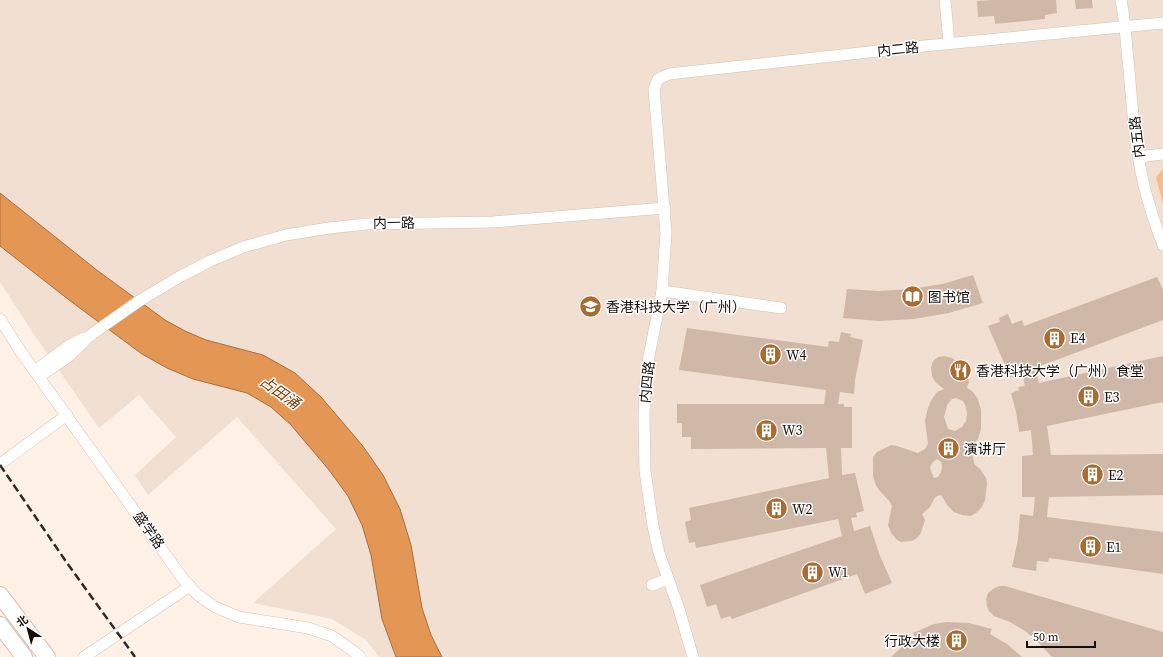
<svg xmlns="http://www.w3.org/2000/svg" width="1163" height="657" viewBox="0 0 1163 657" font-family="'Source Serif 4','Noto Sans SC',serif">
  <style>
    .built { fill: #f1dfd2 }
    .green { fill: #f4bb8d }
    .water { fill: #e49754; stroke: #a66e3e }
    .building { fill: #cfb8a7; fill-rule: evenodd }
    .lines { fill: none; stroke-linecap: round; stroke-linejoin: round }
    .minor-casing { stroke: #d8c1af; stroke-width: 12 }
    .highway-casing { stroke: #d8c1af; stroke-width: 18 }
    .minor { stroke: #fff; stroke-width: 11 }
    .highway { stroke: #fff; stroke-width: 16 }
    .rail { stroke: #302822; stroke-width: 2.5; stroke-dasharray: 8 4; stroke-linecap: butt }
    .labels { text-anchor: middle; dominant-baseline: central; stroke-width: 3; stroke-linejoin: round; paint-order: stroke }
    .street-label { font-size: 14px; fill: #160f09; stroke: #fff }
    .poi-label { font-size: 14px; fill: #160f09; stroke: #fff; text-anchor: start }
    .water-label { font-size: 15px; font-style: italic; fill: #74410e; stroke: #fff }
  </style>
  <rect width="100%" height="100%" fill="#fff1e6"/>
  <polygon class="built" points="0,0 1163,0 1163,657 379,657 366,640 332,619 253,603 336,529 237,417 148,495 135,475 176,437 139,395 99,428 33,333 0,282"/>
  <polygon class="green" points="1163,169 1163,204 1156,177"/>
  <polygon class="water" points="0,193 98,271 165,320 185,331 206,340 263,355 295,373 321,397 362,445 383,475 400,509 411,545 422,608 431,635 442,657 396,657 382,619 371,555 362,525 348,496 329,470 291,425 271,407 247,393 193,379 167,368 142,354 73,303 0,246"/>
  <g class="building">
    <polygon points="992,0 1056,0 1057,13 1045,15 1045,19 995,24 994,16 978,17 977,1"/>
    <polygon points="1075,0 1092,0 1093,8 1076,9"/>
    <polygon points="973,275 983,303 949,313 914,319 879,321 843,318 847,289 879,291 911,289 942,284"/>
    <polygon points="1157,277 1163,290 1163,320 1035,368 1039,383 1163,356 1163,402 1047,426 1051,455 1163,454 1163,495 1049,497 1047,517 1163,532 1163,574 1049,558 1048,562 1037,561 1036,571 1012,567 1018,539 1020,514 1033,516 1035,497 1022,497 1022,456 1033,455 1031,430 1019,432 1016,412 1011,393 1019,390 1018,387 1025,386 1022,373 1008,378 1005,365 988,326 1000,322 999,318 1008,314 1012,324 1022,320 1024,326"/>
    <polygon points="687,328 828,347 829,341 839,342 841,332 851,334 850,337 863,340 855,380 854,394 840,392 838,404 844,404 844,407 852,407 852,448 841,448 842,475 855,473 864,511 856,513 857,517 851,518 854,531 870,526 880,556 892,583 865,594 857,574 732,619 730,616 721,619 716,604 707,607 700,585 842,536 838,519 696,548 695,542 689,543 685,522 691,520 689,508 829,478 826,448 691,449 691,437 682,437 682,423 677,423 677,404 824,404 826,390 679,370"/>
    <path d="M944 356 952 358 961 364 967 374 969 382 967 388 973 392 978 399 981 410V429L978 439 970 448 975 465 980 469 986 478 987 483 985 500 982 507 976 513 970 516 962 515 954 512 948 506 941 495 937 496 934 499 930 507 922 514 925 520 921 533 917 538 912 541 901 542 897 540 891 533 888 525 892 506 890 502 879 490 875 483 873 475V457L877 452 891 445 897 446 918 453 925 449 928 444 925 420 928 408 932 399 937 392 944 389 936 383 932 376 931 368 933 361 938 357ZM956 398 963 401 966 407 967 414 966 421 962 427 955 431 948 429 944 417 947 405 952 399ZM937 459 941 462 942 467 941 472 938 477 934 478 931 471 930 467 933 462Z"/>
    <polygon points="999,586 1005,586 1163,632 1163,657 1052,657 1038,642 1025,631 1010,622 994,616 989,611 987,606 986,599 988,593 993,589"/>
    <polygon points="946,622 969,623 992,629 990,634 1007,644 1022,657 891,657 906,643 915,638 913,633 934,624"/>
  </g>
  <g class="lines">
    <defs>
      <g id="minor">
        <polyline points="945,0 949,43"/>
        <path d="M1121 0C1125 20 1126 40 1128 60 1132 100 1134 142 1143 181 1148 203 1155 224 1163 245"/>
        <polyline points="1139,157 1163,154"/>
        <polyline points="662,291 781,308"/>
        <polyline points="0,319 21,352 183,579 198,595 215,607 239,617 308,628 332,636 356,653 360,657"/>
        <polyline points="35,371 70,345 84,338"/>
        <polyline points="39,377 69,356 92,334 139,301 181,276 210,261 243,247 286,235 329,228 367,224 493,222 665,208"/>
        <polyline points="0,464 67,415"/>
        <polyline points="652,585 668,579"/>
        <polyline points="84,657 190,586"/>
        <polyline points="693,657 679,609 659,553 653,526 645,471 644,416 645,389 648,361 662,291 666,233 654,89 658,79 669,74 924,46 1163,23"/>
      </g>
      <g id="highway">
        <polyline points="0,595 47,657"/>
        <polyline points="0,625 24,657"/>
      </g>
    </defs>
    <use href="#minor" class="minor-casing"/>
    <use href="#highway" class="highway-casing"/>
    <use href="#minor" class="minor"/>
    <use href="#highway" class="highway"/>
    <polyline class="rail" points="0,465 67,563 135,657"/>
  </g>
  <defs>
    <symbol id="library-disc" viewBox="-11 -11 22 22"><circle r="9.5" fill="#aa6b32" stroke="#fff"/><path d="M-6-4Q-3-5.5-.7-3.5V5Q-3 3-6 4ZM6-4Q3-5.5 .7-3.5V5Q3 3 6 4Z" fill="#fff"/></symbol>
    <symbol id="university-disc" viewBox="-11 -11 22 22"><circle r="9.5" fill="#aa6b32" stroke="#fff"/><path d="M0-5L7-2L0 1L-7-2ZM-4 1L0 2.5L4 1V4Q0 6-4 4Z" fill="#fff"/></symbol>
    <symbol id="building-disc" viewBox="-11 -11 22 22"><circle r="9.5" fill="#aa6b32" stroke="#fff"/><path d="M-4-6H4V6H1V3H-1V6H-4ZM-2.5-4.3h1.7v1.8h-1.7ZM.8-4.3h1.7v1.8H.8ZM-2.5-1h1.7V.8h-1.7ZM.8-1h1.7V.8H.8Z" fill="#fff"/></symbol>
    <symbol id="restaurant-disc" viewBox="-11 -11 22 22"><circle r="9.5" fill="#aa6b32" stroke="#fff"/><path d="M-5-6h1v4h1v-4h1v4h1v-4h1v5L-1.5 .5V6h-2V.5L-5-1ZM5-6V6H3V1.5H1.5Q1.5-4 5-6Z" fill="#fff"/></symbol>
  </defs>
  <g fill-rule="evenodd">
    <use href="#library-disc" x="900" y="284" width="25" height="25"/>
    <use href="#university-disc" x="578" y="294" width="25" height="25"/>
    <use href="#building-disc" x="1042" y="326" width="25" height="25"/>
    <use href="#building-disc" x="758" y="342" width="25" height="25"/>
    <use href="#restaurant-disc" x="948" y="358" width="25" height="25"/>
    <use href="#building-disc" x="1076" y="384" width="25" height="25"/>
    <use href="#building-disc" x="754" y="418" width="25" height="25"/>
    <use href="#building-disc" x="936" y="436" width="25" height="25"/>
    <use href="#building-disc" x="1080" y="462" width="25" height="25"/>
    <use href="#building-disc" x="764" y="496" width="25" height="25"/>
    <use href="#building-disc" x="1078" y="534" width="25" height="25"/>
    <use href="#building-disc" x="800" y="560" width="25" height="25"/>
    <use href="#building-disc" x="944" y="628" width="25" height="25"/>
  </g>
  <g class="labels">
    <g class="street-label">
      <text transform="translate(898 49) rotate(-6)">内二路</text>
      <text transform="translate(1137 137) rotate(-97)">内五路</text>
      <text transform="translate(394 223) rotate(-1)">内一路</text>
      <text transform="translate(647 382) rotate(-84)">内四路</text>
      <text transform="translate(149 530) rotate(55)">盛学路</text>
    </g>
    <g class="poi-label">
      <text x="928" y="297">图书馆</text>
      <text x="606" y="307">香港科技大学（广州）</text>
      <text x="1070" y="338">E4</text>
      <text x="786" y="355">W4</text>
      <text x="976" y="371">香港科技大学（广州）食堂</text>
      <text x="1104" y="397">E3</text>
      <text x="782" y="430">W3</text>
      <text x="964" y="449">演讲厅</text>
      <text x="1108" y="475">E2</text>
      <text x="792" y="509">W2</text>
      <text x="1106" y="547">E1</text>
      <text x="828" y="572">W1</text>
      <text x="940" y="641" text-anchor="end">行政大楼</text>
    </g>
    <g class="water-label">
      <text transform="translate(280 392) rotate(35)">占田涌</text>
    </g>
  </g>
  <g transform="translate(28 629) rotate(324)" stroke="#ffffff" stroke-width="3" paint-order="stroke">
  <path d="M0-3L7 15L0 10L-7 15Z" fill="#160f09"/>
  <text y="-6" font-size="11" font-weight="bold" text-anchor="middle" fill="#160f09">北</text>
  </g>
  <path d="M1027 641v6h68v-6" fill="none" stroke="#160f09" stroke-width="2"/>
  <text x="1033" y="641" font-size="12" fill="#160f09" stroke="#ffffff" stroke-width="3" paint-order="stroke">50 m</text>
</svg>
